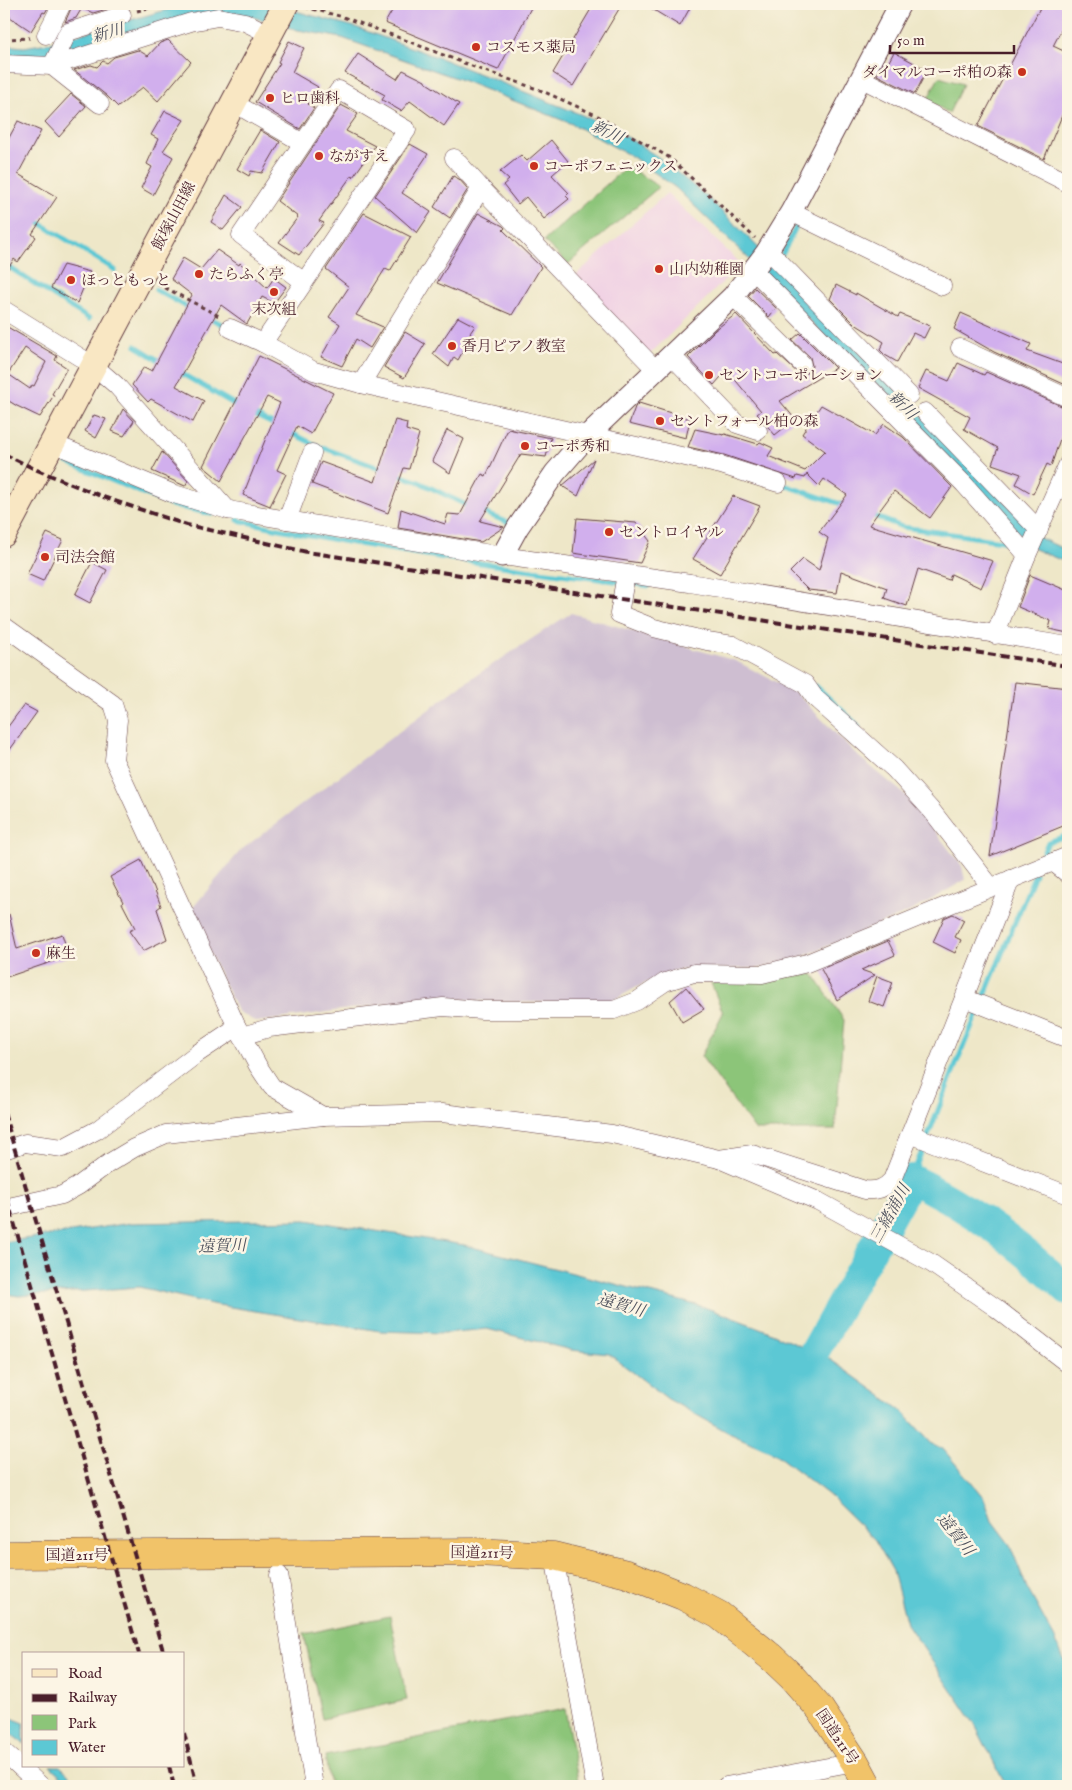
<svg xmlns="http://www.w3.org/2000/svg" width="1072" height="1790" viewBox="0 0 1072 1790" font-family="'IM FELL English','Noto Serif JP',serif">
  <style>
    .built { fill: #f0d0e4 }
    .industrial { fill: #cebed1 }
    .green { fill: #8cc579; stroke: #6b7252 }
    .water { fill: #5cc8d4; stroke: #537480 }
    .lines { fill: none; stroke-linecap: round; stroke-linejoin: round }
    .stream { stroke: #5cc8d4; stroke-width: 5 }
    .river { stroke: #5cc8d4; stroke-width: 30 }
    .building { fill: #d1afed; fill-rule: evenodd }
    .minor-casing { stroke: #633d43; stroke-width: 19 }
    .tertiary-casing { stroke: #633d43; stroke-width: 23 }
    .secondary-casing { stroke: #633d43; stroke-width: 27 }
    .trunk-casing { stroke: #633d43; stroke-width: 29 }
    .path { stroke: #633d43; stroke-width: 3; stroke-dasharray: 4 4; stroke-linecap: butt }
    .minor { stroke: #fff; stroke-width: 18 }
    .tertiary { stroke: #fff; stroke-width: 21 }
    .secondary { stroke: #f9e7c3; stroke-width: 25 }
    .trunk { stroke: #f1c369; stroke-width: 28 }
    .rail { stroke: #4a1f2b; stroke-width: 4; stroke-dasharray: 8 4; stroke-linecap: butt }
    .poi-dot { fill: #c8321e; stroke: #fcf5e5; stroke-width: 2 }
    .labels { text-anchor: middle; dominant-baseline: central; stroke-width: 5; stroke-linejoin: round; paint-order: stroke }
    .poi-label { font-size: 15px; fill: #4a1f2b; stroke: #fcf5e5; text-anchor: start }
    .street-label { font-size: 15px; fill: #4a1f2b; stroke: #fcf5e5 }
    .water-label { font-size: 16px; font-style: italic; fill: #4f525e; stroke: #fcf5e5 }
  </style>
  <rect width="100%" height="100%" fill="#fcf5e5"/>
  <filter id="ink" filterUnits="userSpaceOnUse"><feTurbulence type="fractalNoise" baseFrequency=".02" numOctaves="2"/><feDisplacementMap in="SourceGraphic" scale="10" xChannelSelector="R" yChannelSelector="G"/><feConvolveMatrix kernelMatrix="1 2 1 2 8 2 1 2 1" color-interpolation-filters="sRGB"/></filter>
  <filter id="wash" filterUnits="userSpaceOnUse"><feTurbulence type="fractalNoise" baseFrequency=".0096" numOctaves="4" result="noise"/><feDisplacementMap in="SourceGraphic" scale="20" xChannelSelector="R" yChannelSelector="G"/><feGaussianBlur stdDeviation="1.12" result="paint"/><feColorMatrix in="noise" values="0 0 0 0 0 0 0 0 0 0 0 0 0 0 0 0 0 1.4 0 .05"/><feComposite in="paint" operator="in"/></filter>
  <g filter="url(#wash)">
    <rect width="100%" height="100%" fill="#eee7c8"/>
    <polygon class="built" points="667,193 741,264 649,355 576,275"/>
    <polygon class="industrial" points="571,613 736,661 795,692 858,756 909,798 962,866 965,880 913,910 799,958 761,968 676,970 639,986 608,1003 496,1002 435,997 256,1022 237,1011 190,911 241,850 463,684"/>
    <g class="green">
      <polygon points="939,77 963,84 949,113 927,100"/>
      <polygon points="627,166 659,187 568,264 544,241"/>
      <polygon points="813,974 844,1020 835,1130 755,1130 701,1056 723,1013 711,983"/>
      <polygon points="390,1616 407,1700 322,1719 304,1634"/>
      <polygon points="565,1709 579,1786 330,1786 325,1756"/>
    </g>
    <g class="water">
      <polygon points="188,4 269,4 355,27 445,60 582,115 627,137 658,157 707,197 746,235 1040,538 1068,551 1068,563 1034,549 749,259 676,188 633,157 572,124 459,79 342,38 298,30 249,16 50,57 4,60 4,45 24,47 48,43"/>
      <polygon points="306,1220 464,1245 704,1307 765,1330 831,1360 901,1410 931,1443 943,1449 984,1498 992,1521 1010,1545 1027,1588 1054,1637 1068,1668 1068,1786 1006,1786 974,1723 907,1624 893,1571 875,1540 829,1495 774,1453 731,1434 668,1399 609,1354 571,1350 487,1329 444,1333 380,1331 212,1304 139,1287 18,1296 4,1293 4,1242 131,1223"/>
      <polygon points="4,1715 24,1723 24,1744 4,1729"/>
      <polygon points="50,1766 60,1766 81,1786 72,1786"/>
    </g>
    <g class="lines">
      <g class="stream">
        <polyline points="35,220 115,270"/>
        <polyline points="783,253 800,219"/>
        <polyline points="4,264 89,319"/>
        <polyline points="156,290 191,309"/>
        <polyline points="208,317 227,327"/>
        <polyline points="136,346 163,363"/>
        <polyline points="177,371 239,407"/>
        <polyline points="250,413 277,426"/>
        <polyline points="289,432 318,446 385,470"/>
        <polyline points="67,462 171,505 212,514"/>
        <polyline points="396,474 417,481 470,507"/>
        <polyline points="781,484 847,506"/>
        <polyline points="480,511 514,525"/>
        <polyline points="869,514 902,527 1009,542"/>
        <path d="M238 520C364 549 493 565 622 582"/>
        <polyline points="630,583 649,586"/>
        <polyline points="816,686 859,726"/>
        <polyline points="1040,861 1048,842 1068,835"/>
        <polyline points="911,1179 957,1062 1035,874"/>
      </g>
      <path class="river" d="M806 1367 911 1179C968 1206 1022 1247 1068 1290"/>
    </g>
    <g id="blocks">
      <g class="building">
        <polygon points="4,4 50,4 45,13 43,12 31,31 4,13"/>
        <polygon points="73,4 112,4 110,8 93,13 82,8 76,18 65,22"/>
        <polygon points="396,4 533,4 498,70 385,23"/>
        <polygon points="594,4 622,4 573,86 553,73"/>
        <polygon points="644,4 692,4 680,26"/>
        <polygon points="1042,4 1068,4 1068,17 1053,46 1068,53 1068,101 1044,159 978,126"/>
        <polygon points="168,40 191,62 158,101 143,87 118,107 107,96 74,70 91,65 97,67 103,61 107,63 114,57 138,50 148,56 160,43"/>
        <polygon points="289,41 304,48 292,72 318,87 308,104 314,108 300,129 255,102 280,63 278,62"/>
        <polygon points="894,52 927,70 915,94 877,75 883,63 887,65"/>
        <polygon points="358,54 397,79 403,70 425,81 425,82 459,104 444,126 410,101 401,111 382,100 385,95 345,73"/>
        <polygon points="71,94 86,106 59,137 45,122"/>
        <polygon points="341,105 358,114 346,131 375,146 353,177 352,175 319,221 324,223 299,255 279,242 298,217 277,201"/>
        <polygon points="165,111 184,120 163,151 173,157 153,195 141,188 152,167 147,164 158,139 151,135"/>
        <polygon points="18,121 41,131 18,174 57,197 32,234 36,237 18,262 14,259 4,275 4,147"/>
        <polygon points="260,130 280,142 262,173 251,171 249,176 237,169"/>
        <polygon points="551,140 568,161 552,175 569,193 566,196 569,199 544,219 526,197 518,204 503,185 509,180 500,172 521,155 527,161"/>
        <polygon points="410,144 428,154 402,193 431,212 417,233 375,196"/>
        <polygon points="453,176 459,179 468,189 450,218 434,207"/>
        <polygon points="226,195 242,207 223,230 211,222"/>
        <polygon points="364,213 411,237 390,271 385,269 356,315 383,327 370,348 356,339 342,366 321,357 340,324 329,317 349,287 326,269"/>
        <polygon points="478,213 503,226 505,228 503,230 541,267 512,315 437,283"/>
        <polygon points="217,250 239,265 240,263 267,288 274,278 286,287 274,303 262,297 247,324 221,305 176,386 204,401 193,422 151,399 148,402 132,385 144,367 152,371 192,295 171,279 183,258 201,269"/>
        <polygon points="63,265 90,272 77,303 51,288"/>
        <polygon points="836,285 856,295 856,293 898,317 900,314 930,326 924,338 913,333 897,362 885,355 880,350 884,342 855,324 830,299"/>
        <polygon points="755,288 776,308 769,317 748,296"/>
        <polygon points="961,313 1031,344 1027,351 1068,366 1068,386 994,352 954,329"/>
        <polygon points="736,314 775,355 777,354 799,374 804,374 809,372 812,366 810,357 792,340 800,333 835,368 780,401 795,419 775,435 757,414 761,411 727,370 714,385 688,357 715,330"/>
        <polygon points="458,317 475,326 470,333 471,337 458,360 454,357 449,367 433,354"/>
        <path d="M4 325 57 356 55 360 67 368 52 394 54 395 40 417 17 406 4 398ZM25 348 46 362 34 386 32 385 30 389 8 374Z"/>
        <polygon points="405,332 425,344 404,378 384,367"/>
        <polygon points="259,356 333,393 311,434 297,426 277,470 286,474 270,506 243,495 280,403 267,397 221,481 203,466"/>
        <polygon points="958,363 984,375 986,372 1068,409 1068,439 1061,436 1051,466 1047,464 1033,494 1016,484 1021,474 992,464 998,448 964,429 970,417 918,388 926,371 949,381"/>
        <polygon points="639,403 690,419 686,438 629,424 635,407"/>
        <polygon points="821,405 875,435 884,424 903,437 952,487 930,518 894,491 869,525 993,561 981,588 951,574 949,580 918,569 907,606 884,598 887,588 841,571 837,593 808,590 790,572 803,559 819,570 828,538 819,532 847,495 824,479 819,486 807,474 805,478 797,476 796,479 724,455 688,447 695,429 724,435 725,434 758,444 760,442 773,448 768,456 805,471 825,451 802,434"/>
        <polygon points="123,409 134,421 124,436 112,431"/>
        <polygon points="94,415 106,419 96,438 85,431"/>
        <polygon points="395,420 407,423 406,430 419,434 409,469 404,468 388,513 312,484 321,462 375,482"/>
        <polygon points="508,429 551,438 546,457 521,454 480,521 504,527 481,542 398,528 401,509 445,524 448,514 460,515 482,474 486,476"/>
        <polygon points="447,430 464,439 450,473 432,461"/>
        <polygon points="162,452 188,481 185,486 152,471"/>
        <polygon points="594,459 578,496 562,486"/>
        <polygon points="733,496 760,506 720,574 693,559"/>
        <polygon points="577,518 636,523 650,541 640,563 573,553"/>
        <polygon points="47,533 63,540 43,581 27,574"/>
        <polygon points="92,562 107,570 90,603 75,595"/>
        <polygon points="1030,575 1068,591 1068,633 1049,629 1051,621 1018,607"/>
        <polygon points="1015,682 1068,688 1068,824 990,856"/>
        <polygon points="24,705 37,712 4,758 4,732"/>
        <polygon points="141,860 152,885 153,885 161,906 157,909 167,939 143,951 129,931 135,928 122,903 123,902 110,877"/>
        <polygon points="9,914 17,949 62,934 69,956 4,978 4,915"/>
        <polygon points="953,914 964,920 955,937 961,940 955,953 933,942 944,918"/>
        <polygon points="888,941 895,955 861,970 875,975 837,1000 821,969"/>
        <polygon points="877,976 893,982 884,1007 868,1001"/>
        <polygon points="686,987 704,1009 682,1022 670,1001"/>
      </g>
    </g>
  </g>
  <g filter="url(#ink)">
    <use href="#blocks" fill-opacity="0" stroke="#633d43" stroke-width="1"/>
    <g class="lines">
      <defs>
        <g id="minor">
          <polyline points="46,35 62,4"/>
          <polyline points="4,64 52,66 68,32 122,15"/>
          <polyline points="52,66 191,22 218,17 245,22 269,34"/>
          <polyline points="52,66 100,104"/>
          <polyline points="860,78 1068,183"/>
          <polyline points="234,103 303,143 339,90 407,130 263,343 314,371 361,384 721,465 778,483"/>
          <polyline points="303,143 241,235 304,282"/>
          <polyline points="481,188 656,370"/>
          <polyline points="791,212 942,286"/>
          <polyline points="768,250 909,395"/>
          <polyline points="753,270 964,484 1027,555"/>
          <polyline points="733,296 802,364"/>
          <polyline points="4,310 94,366 116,385 228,510"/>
          <polyline points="230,328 263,343"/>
          <polyline points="960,348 1068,398"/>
          <polyline points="671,355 737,424 758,431"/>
          <polyline points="361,384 481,188 454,158"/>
          <polyline points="925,412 1039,530"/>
          <polyline points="52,443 174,494 228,510 502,556 690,583 1068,646"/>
          <polyline points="287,520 312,453"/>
          <polyline points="626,574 619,614 654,628 707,641 733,645 805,684 815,698 894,769 932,811 991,887"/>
          <polyline points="4,626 113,704 118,720 114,760 237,1027 258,1066 272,1087 323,1116"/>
          <polyline points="995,635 1027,555 1068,464"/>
          <polyline points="1053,862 1068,874"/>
          <polyline points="964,998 1068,1039"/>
          <polyline points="242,1036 269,1028 443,1007 482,1010 614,1010 637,1001 665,982 694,973 762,974 807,963 1068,856"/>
          <polyline points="910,1134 1068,1195"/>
          <polyline points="4,1150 25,1143 63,1148 97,1130 198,1053 237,1027"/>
          <path d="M719 1159 752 1154 865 1190C877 1191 884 1189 892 1180L1011 879"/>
          <polyline points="4,1208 62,1195 78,1186 109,1163 134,1148 166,1134 323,1116 442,1113 612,1134 719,1159 818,1201 931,1263 996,1308 1068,1364"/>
          <polyline points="554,1556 595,1786"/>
          <polyline points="279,1575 314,1786"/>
          <polyline points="4,1752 41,1786"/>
          <polyline points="726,1786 855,1762"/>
        </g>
        <polyline id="tertiary" points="502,556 518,527 555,473 588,435 733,296 766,253 791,212 900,4"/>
        <polyline id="secondary" points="4,534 286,4"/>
        <polyline id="trunk" points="4,1555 475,1552 554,1556 627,1574 683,1596 719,1615 771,1657 792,1677 820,1709 855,1762 868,1786"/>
      </defs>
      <use href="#minor" class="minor-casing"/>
      <use href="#tertiary" class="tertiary-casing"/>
      <use href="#secondary" class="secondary-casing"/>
      <use href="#trunk" class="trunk-casing"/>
      <g class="path">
        <polyline points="305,7 343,17 392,35 482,70 540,90 596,115 670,158 755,238"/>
        <polyline points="137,11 163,4"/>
        <polyline points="4,39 30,38"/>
        <polyline points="158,284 219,316"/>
      </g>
      <use href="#minor" class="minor"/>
      <use href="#tertiary" class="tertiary"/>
      <use href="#secondary" class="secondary"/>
      <use href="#trunk" class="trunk"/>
      <g class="rail">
        <polyline points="4,454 37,470 106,498 187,525 307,552 1068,666"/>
        <polyline points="4,1113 164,1654"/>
        <polyline points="4,1188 139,1654"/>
        <polyline points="184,1733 197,1786"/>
        <polyline points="169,1766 174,1786"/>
      </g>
    </g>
  </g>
  <g class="poi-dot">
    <circle cx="476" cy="47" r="5"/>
    <circle cx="1022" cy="72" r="5"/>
    <circle cx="270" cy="98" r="5"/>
    <circle cx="319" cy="156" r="5"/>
    <circle cx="534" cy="166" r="5"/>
    <circle cx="659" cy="269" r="5"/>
    <circle cx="199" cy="274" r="5"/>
    <circle cx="71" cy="280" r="5"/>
    <circle cx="274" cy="292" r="5"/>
    <circle cx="452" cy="346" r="5"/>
    <circle cx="709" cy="375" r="5"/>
    <circle cx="660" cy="421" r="5"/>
    <circle cx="525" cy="446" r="5"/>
    <circle cx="609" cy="532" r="5"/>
    <circle cx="45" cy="557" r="5"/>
    <circle cx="36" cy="953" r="5"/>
  </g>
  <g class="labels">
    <g class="poi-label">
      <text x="486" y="47">コスモス薬局</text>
      <text x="1012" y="72" text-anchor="end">ダイマルコーポ柏の森</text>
      <text x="280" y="98">ヒロ歯科</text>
      <text x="329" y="156">ながすえ</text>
      <text x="544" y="166">コーポフェニックス</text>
      <text x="669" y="269">山内幼稚園</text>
      <text x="209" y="274">たらふく亭</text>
      <text x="81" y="280">ほっともっと</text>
      <text x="274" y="309" text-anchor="middle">末次組</text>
      <text x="462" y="346">香月ピアノ教室</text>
      <text x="719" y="375">セントコーポレーション</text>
      <text x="670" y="421">セントフォール柏の森</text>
      <text x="535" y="446">コーポ秀和</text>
      <text x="619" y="532">セントロイヤル</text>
      <text x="55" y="557">司法会館</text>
      <text x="46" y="953">麻生</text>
    </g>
    <g class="street-label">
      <text transform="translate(174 216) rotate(-62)">飯塚山田線</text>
      <text transform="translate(482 1553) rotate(1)">国道211号</text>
      <text x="77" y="1555">国道211号</text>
      <text transform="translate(837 1737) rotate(56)">国道211号</text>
    </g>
    <g class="water-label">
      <text transform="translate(108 34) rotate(-15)">新川</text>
      <text transform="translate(607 133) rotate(26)">新川</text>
      <text transform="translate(902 406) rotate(45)">新川</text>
      <text transform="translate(891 1214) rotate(-61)">三緒浦川</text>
      <text transform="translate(222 1247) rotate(-2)">遠賀川</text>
      <text transform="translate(621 1306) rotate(16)">遠賀川</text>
      <text transform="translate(955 1535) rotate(52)">遠賀川</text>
    </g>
  </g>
  <rect width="1072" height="1790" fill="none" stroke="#fcf5e5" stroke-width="20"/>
  <rect x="22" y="1652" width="162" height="115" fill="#fcf5e5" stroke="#b59f9b"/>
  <rect x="32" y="1669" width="25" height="8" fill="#f9e7c3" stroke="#b59f9b"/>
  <text x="68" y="1678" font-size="15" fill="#4a1f2b">Road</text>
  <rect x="32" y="1694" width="25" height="8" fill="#4a1f2b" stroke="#b59f9b"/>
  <text x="68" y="1702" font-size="15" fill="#4a1f2b">Railway</text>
  <rect x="32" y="1715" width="25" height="15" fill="#8cc579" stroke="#b59f9b"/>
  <text x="68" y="1728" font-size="15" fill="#4a1f2b">Park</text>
  <rect x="32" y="1740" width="25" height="15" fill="#5cc8d4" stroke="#b59f9b"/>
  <text x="68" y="1752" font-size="15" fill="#4a1f2b">Water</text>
  <path d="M890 45v8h124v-8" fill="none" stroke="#4a1f2b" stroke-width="2.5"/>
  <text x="897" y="45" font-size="15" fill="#4a1f2b" stroke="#fcf5e5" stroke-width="4" paint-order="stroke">50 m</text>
</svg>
